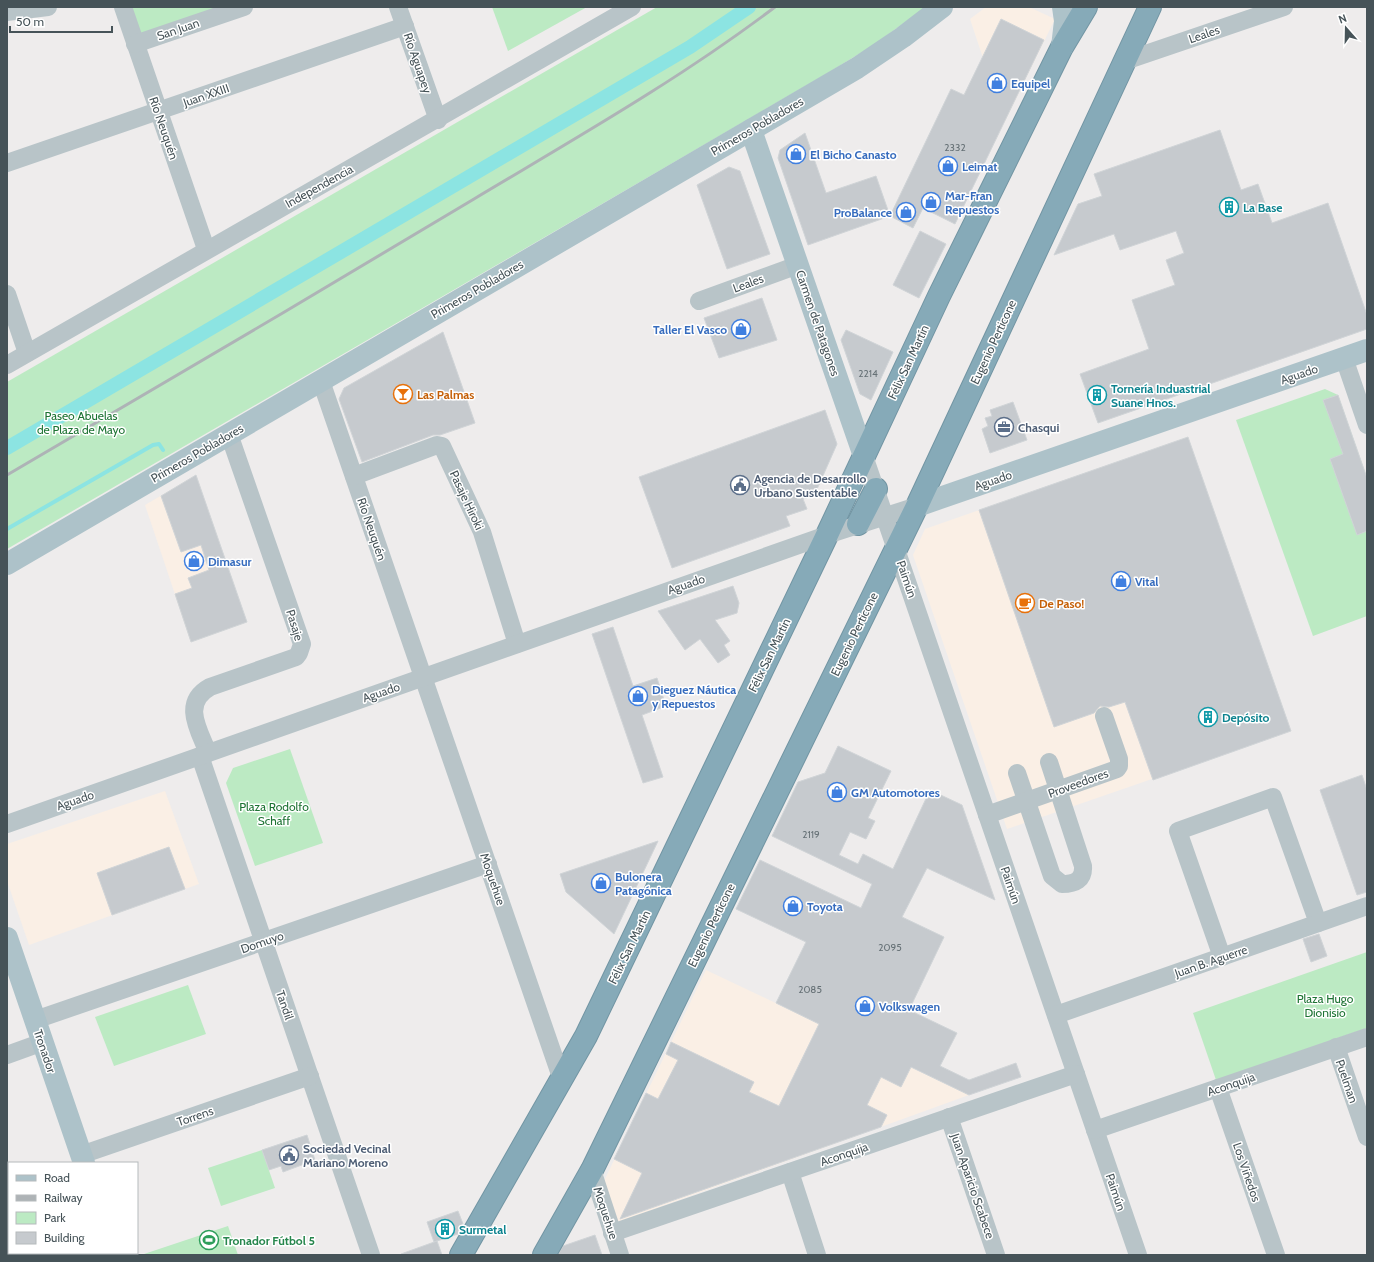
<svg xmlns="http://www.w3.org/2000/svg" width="1374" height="1262" viewBox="0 0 1374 1262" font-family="Cabin,sans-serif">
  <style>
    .commercial { fill: #faefe5 }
    .green { fill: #bceac3 }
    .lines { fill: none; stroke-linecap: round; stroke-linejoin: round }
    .stream { stroke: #8ce4e2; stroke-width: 4 }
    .canal { stroke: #8ce4e2; stroke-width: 14 }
    .building { fill: #c6cace; stroke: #d0d4d7 }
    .highway-casing { stroke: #7295a3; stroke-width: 24 }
    .minor { stroke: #b8c4c8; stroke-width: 18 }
    .major { stroke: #adc2c9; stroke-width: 22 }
    .highway { stroke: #86aab8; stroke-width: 22 }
    .rail { stroke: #aeb3b6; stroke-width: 3 }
    .labels { text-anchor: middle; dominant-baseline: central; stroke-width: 3; stroke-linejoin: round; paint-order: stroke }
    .number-label { font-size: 10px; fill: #667176 }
    .street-label { font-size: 12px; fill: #465358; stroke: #fff }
    .shop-label { font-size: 12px; font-weight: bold; fill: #366cbe; stroke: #fff; text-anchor: start }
    .culture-label { font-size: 12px; font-weight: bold; fill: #0d838f; stroke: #fff; text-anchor: start }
    .food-label { font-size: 12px; font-weight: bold; fill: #c56008; stroke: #fff; text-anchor: start }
    .park-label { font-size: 12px; fill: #1d7333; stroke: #fff }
    .service-label { font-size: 12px; font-weight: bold; fill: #4e5e75; stroke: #fff; text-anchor: start }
    .leisure-label { font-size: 12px; font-weight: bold; fill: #27864d; stroke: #fff; text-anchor: start }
  </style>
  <rect width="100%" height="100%" fill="#eeecec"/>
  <g class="commercial">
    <polygon points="986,7 1029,7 1055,19 990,152 934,125 951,89 964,95 983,58 970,19"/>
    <polygon points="1188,437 1291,731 1007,829 913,555 925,529"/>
    <polygon points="196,475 247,622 191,642 145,505"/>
    <polygon points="165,791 199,884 29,945 7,881 7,844"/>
    <polygon points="706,970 969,1095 618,1222 604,1181"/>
  </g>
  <g class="green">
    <polygon points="131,7 222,7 140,36"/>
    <polygon points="492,7 587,7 508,51"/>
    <polygon points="657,7 926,7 872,46 826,74 7,549 7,382"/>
    <polygon points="1325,389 1338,395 1367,478 1367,616 1313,636 1236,420"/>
    <polygon points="290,749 323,843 255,866 226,783 233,768"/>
    <polygon points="1367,952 1367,1028 1216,1080 1193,1013"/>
    <polygon points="188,985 206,1034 114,1066 95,1017"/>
    <polygon points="262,1150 275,1188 221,1206 208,1168"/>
    <polygon points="228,1226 238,1255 141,1255"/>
  </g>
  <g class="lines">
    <polyline class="stream" points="7,529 153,445 159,444 163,450"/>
    <polyline class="canal" points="7,448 690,47 749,7"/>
  </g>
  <g class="building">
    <polygon points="1001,19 1044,40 955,224 923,208 913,228 890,216 951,89 964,95"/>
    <polygon points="1220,130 1241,190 1258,184 1272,223 1328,203 1367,315 1367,329 1098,423 1080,374 1149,349 1132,300 1175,285 1166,260 1184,253 1176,231 1120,250 1114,234 1054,255 1078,204 1102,196 1094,174"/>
    <polygon points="805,133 826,193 876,176 890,216 808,245 778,158 780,150"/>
    <polygon points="729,167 740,171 770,254 727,269 697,185"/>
    <polygon points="920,231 946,244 919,298 893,285"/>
    <polygon points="762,298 777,340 719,358 704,318"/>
    <polygon points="846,330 893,352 871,400 860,394 841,340"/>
    <polygon points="443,332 475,423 440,435 433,435 362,462 339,399 344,388"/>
    <polygon points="1338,395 1367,478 1367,531 1357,535 1330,459 1343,454 1323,400"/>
    <polygon points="1013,402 1027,440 990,453 982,429 988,426 985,418 992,416 990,410"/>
    <polygon points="825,410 837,444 814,496 803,499 807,509 786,516 790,526 672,568 639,477"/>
    <polygon points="1188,437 1291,731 1153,780 1125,702 1109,707 1100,706 1094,713 1054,727 979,510"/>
    <polygon points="196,475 247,622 191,642 175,594 192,588 188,578 209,570 201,545 181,552 161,496"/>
    <polygon points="733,586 739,603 737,613 715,620 730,641 724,645 730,655 718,663 700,639 685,650 658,611"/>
    <polygon points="613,627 633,686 657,678 666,706 642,715 663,777 643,783 592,634"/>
    <polygon points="838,746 891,771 868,818 875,821 866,839 850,832 839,855 858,864 863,854 893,869 930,790 962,805 995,900 927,868 902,917 944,937 909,1010 957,1033 940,1066 969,1080 1016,1063 1021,1077 969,1095 911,1067 901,1087 881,1077 867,1105 887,1115 881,1127 620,1219 642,1173 614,1159 646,1093 658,1099 678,1060 666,1054 671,1042 754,1082 749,1092 779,1106 819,1024 776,1003 806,942 736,909 760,860 861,908 872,884 772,836 798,782 825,773"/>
    <polygon points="1362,775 1367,790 1367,892 1357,895 1320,790"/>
    <polygon points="658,841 614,934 566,892 560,874"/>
    <polygon points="169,847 185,889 112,915 97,873"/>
    <polygon points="1319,934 1327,956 1311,962 1303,939"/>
    <polygon points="307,1135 315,1160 283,1172 281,1166 269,1170 262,1150"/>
    <polygon points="458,1211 463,1224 458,1234 434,1242 427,1222"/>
    <polygon points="595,1235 602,1255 558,1255 563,1246"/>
    <polygon points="437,1241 442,1255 402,1255 401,1254"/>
  </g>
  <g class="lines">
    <defs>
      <g id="highway">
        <polyline points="858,524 876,489"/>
        <polyline points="461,1255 586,1036 827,535 939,296 1062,47 1086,7"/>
        <polyline points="544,1255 592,1170 917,506 1150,7"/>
      </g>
    </defs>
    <use href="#highway" class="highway-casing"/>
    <g class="minor">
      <polyline points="123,7 206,249"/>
      <polyline points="398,7 438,120"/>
      <polyline points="7,12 48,7"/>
      <polyline points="135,44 244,7"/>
      <polyline points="1125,61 1284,7"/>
      <polyline points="7,163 405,26"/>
      <polyline points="7,294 27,353"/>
      <polyline points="699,301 798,265"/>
      <polyline points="1344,358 1367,425"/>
      <path d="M7 365C215 244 424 128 632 7"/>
      <polyline points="321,381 562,1080"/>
      <polyline points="864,456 1138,1255"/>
      <polyline points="354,476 437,445 442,446 482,532 517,644"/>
      <path d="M208 753C199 730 181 703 210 687L296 657 299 653 302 644 229 434"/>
      <polyline points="200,756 371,1255"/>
      <path d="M1017 773 1052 876 1062 884C1075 884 1084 880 1083 866L1049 762"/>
      <polyline points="987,815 1117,769 1119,766 1119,759 1104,716"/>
      <polyline points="7,824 827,535 917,506"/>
      <polyline points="1222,957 1178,831 1273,797 1318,923"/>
      <polyline points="1056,1015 1367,906"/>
      <polyline points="35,1020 488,864"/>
      <polyline points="1336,1047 1367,1137"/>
      <polyline points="7,1055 43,1042"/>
      <polyline points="1218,1088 1276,1255"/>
      <polyline points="949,1117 996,1255"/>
      <polyline points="1095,1130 1367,1037"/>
      <polyline points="81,1155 310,1076"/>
      <polyline points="592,1170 620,1255"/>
      <polyline points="790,1172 817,1255"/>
      <polyline points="612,1233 1076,1074"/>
    </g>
    <g class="major">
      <polyline points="1062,47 1065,21 1063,7"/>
      <polyline points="751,130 864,456"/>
      <polyline points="917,506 1367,350"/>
      <polyline points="7,564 857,68 903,37 942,7"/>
      <polyline points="7,938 84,1163"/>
      <polyline points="115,1253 115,1255"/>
    </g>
    <use href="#highway" class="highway"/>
    <path class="rail" d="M7 475C163 384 319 292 474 199 576 138 680 79 775 7"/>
  </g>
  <defs>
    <symbol id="shop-ring" viewBox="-11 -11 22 22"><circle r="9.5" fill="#fff" stroke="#3f7fe0" stroke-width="1.5"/><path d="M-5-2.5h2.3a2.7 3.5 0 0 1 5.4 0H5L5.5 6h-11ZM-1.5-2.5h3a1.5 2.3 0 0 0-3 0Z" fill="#3f7fe0"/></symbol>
    <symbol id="building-ring" viewBox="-11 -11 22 22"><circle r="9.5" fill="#fff" stroke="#0f9aa8" stroke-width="1.5"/><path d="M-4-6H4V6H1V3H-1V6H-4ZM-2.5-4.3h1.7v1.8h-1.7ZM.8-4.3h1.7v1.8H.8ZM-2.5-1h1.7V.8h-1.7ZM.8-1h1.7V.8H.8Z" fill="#0f9aa8"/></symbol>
    <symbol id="bar-ring" viewBox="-11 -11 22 22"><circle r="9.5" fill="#fff" stroke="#e8710a" stroke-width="1.5"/><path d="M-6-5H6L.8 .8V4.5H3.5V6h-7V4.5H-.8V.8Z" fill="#e8710a"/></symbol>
    <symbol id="office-ring" viewBox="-11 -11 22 22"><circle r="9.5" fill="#fff" stroke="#5c6f8a" stroke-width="1.5"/><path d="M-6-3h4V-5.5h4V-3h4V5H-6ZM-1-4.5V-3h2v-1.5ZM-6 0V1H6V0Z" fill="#5c6f8a"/></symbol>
    <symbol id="civic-ring" viewBox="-11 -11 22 22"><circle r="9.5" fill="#fff" stroke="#5c6f8a" stroke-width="1.5"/><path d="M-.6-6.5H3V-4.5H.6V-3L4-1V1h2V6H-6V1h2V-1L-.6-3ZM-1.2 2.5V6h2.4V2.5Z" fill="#5c6f8a"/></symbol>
    <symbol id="cafe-ring" viewBox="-11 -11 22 22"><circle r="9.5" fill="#fff" stroke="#e8710a" stroke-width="1.5"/><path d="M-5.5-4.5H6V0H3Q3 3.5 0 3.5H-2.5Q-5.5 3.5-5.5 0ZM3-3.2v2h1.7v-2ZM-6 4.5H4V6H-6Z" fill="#e8710a"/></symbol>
    <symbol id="stadium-ring" viewBox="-11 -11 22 22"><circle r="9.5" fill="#fff" stroke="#2e9e5b" stroke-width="1.5"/><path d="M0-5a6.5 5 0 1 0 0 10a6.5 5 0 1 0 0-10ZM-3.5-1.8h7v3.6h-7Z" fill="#2e9e5b"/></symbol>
  </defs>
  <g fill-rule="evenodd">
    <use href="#shop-ring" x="986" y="72" width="22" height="22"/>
    <use href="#shop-ring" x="785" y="143" width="22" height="22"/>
    <use href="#shop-ring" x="937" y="155" width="22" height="22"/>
    <use href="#shop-ring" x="920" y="191" width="22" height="22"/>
    <use href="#building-ring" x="1218" y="196" width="22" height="22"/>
    <use href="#shop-ring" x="895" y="201" width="22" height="22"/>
    <use href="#shop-ring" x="730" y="318" width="22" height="22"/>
    <use href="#bar-ring" x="392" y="383" width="22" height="22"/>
    <use href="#building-ring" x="1086" y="384" width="22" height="22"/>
    <use href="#office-ring" x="993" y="416" width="22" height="22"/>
    <use href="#civic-ring" x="729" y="474" width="22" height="22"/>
    <use href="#shop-ring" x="183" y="550" width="22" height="22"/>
    <use href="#shop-ring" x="1110" y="570" width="22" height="22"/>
    <use href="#cafe-ring" x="1014" y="592" width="22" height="22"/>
    <use href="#shop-ring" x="627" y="685" width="22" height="22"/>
    <use href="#building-ring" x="1197" y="706" width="22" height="22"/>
    <use href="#shop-ring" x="826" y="781" width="22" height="22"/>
    <use href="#shop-ring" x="590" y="872" width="22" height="22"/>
    <use href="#shop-ring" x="782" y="895" width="22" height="22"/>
    <use href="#shop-ring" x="854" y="995" width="22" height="22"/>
    <use href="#civic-ring" x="278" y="1144" width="22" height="22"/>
    <use href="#building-ring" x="434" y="1218" width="22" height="22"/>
    <use href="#stadium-ring" x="198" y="1229" width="22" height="22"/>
  </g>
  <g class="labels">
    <g class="number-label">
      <text x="955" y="147">2332</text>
      <text x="868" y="373">2214</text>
      <text x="811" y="834">2119</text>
      <text x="890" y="947">2095</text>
      <text x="810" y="989">2085</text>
    </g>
    <g class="street-label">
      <text transform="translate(178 29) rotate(-19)">San Juan</text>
      <text transform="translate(1204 34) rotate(-19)">Leales</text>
      <text transform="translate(418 63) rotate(71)">Río Aguapey</text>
      <text transform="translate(206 95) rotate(-19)">Juan XXIII</text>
      <text transform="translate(757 126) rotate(-30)">Primeros Pobladores</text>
      <text transform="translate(164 128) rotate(71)">Río Neuquén</text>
      <text transform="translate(319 186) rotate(-29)">Independencia</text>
      <text transform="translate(748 283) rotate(-20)">Leales</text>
      <text transform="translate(477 289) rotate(-30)">Primeros Pobladores</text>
      <text transform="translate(818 323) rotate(71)">Carmen de Patagones</text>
      <text transform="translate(993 342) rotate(-65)">Eugenio Perticone</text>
      <text transform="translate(908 362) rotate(-65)">Félix San Martín</text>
      <text transform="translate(1299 374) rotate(-19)">Aguado</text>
      <text transform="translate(197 453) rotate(-30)">Primeros Pobladores</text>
      <text transform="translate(993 480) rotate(-19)">Aguado</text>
      <text transform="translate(467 500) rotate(65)">Pasaje Hiroki</text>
      <text transform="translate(372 529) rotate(71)">Río Neuquén</text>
      <text transform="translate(907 579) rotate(71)">Paimún</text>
      <text transform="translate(686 584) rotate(-19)">Aguado</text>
      <text transform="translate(295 625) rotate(73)">Pasaje</text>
      <text transform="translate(854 634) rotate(-64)">Eugenio Perticone</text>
      <text transform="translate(769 655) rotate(-64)">Félix San Martín</text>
      <text transform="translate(381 692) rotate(-19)">Aguado</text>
      <text transform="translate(1078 783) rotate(-20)">Proveedores</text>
      <text transform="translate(75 800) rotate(-19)">Aguado</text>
      <text transform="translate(493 879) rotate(71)">Moquehue</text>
      <text transform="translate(1011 885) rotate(71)">Paimún</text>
      <text transform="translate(711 925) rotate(-64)">Eugenio Perticone</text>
      <text transform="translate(262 942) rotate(-19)">Domuyo</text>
      <text transform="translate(629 947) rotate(-64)">Félix San Martín</text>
      <text transform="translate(1211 961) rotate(-19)">Juan B. Aguerre</text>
      <text transform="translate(285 1005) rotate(71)">Tandil</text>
      <text transform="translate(45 1051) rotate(71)">Tronador</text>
      <text transform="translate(1347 1081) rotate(71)">Puelman</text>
      <text transform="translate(1231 1084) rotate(-19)">Aconquija</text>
      <text transform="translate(195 1116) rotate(-19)">Torrens</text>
      <text transform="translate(844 1154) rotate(-19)">Aconquija</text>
      <text transform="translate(1247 1172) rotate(71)">Los Viñedos</text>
      <text transform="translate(973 1186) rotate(71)">Juan Aparicio Scabece</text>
      <text transform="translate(1116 1192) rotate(71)">Paimún</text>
      <text transform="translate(606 1213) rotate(72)">Moquehue</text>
    </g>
    <g class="shop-label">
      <text x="1011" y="83">Equipel</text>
      <text x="810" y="154">El Bicho Canasto</text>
      <text x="962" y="166">Leimat</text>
      <text x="945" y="195">Mar-Fran<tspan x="945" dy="14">Repuestos</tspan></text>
      <text x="892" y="212" text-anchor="end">ProBalance</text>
      <text x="727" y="329" text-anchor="end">Taller El Vasco</text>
      <text x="208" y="561">Dimasur</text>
      <text x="1135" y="581">Vital</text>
      <text x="652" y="689">Dieguez Náutica<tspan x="652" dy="14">y Repuestos</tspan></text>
      <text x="851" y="792">GM Automotores</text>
      <text x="615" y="876">Bulonera<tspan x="615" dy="14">Patagónica</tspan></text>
      <text x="807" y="906">Toyota</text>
      <text x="879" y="1006">Volkswagen</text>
    </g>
    <g class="culture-label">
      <text x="1243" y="207">La Base</text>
      <text x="1111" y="388">Tornería Induastrial<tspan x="1111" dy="14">Suane Hnos.</tspan></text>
      <text x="1222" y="717">Depósito</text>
      <text x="459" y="1229">Surmetal</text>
    </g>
    <g class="food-label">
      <text x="417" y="394">Las Palmas</text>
      <text x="1039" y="603">De Paso!</text>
    </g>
    <g class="park-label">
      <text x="81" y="415">Paseo Abuelas<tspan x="81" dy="14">de Plaza de Mayo</tspan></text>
      <text x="274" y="806">Plaza Rodolfo<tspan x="274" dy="14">Schaff</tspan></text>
      <text x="1325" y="998">Plaza Hugo<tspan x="1325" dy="14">Dionisio</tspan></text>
    </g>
    <g class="service-label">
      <text x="1018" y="427">Chasqui</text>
      <text x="754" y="478">Agencia de Desarrollo<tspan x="754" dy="14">Urbano Sustentable</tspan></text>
      <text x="303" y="1148">Sociedad Vecinal<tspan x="303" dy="14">Mariano Moreno</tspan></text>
    </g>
    <g class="leisure-label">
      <text x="223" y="1240">Tronador Fútbol 5</text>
    </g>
  </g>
  <rect width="1374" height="1262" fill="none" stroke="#465358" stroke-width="16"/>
  <rect x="8" y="1162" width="130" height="92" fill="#ffffff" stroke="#b5babc"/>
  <rect x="16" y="1175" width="20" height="6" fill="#adc2c9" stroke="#b5babc"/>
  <text x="44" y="1182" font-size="12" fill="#465358">Road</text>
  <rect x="16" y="1195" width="20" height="6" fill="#aeb3b6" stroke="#b5babc"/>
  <text x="44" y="1202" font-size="12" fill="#465358">Railway</text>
  <rect x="16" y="1212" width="20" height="12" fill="#bceac3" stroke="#b5babc"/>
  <text x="44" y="1222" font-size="12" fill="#465358">Park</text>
  <rect x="16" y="1232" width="20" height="12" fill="#c6cace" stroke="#b5babc"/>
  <text x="44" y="1242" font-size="12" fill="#465358">Building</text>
  <g transform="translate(1346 28) rotate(340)" stroke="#ffffff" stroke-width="3" paint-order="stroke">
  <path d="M0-3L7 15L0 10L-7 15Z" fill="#465358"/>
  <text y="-6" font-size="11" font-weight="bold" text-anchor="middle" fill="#465358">N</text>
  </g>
  <path d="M10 26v6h102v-6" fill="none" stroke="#465358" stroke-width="2"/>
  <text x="16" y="26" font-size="12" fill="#465358" stroke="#ffffff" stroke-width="3" paint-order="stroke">50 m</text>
</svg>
